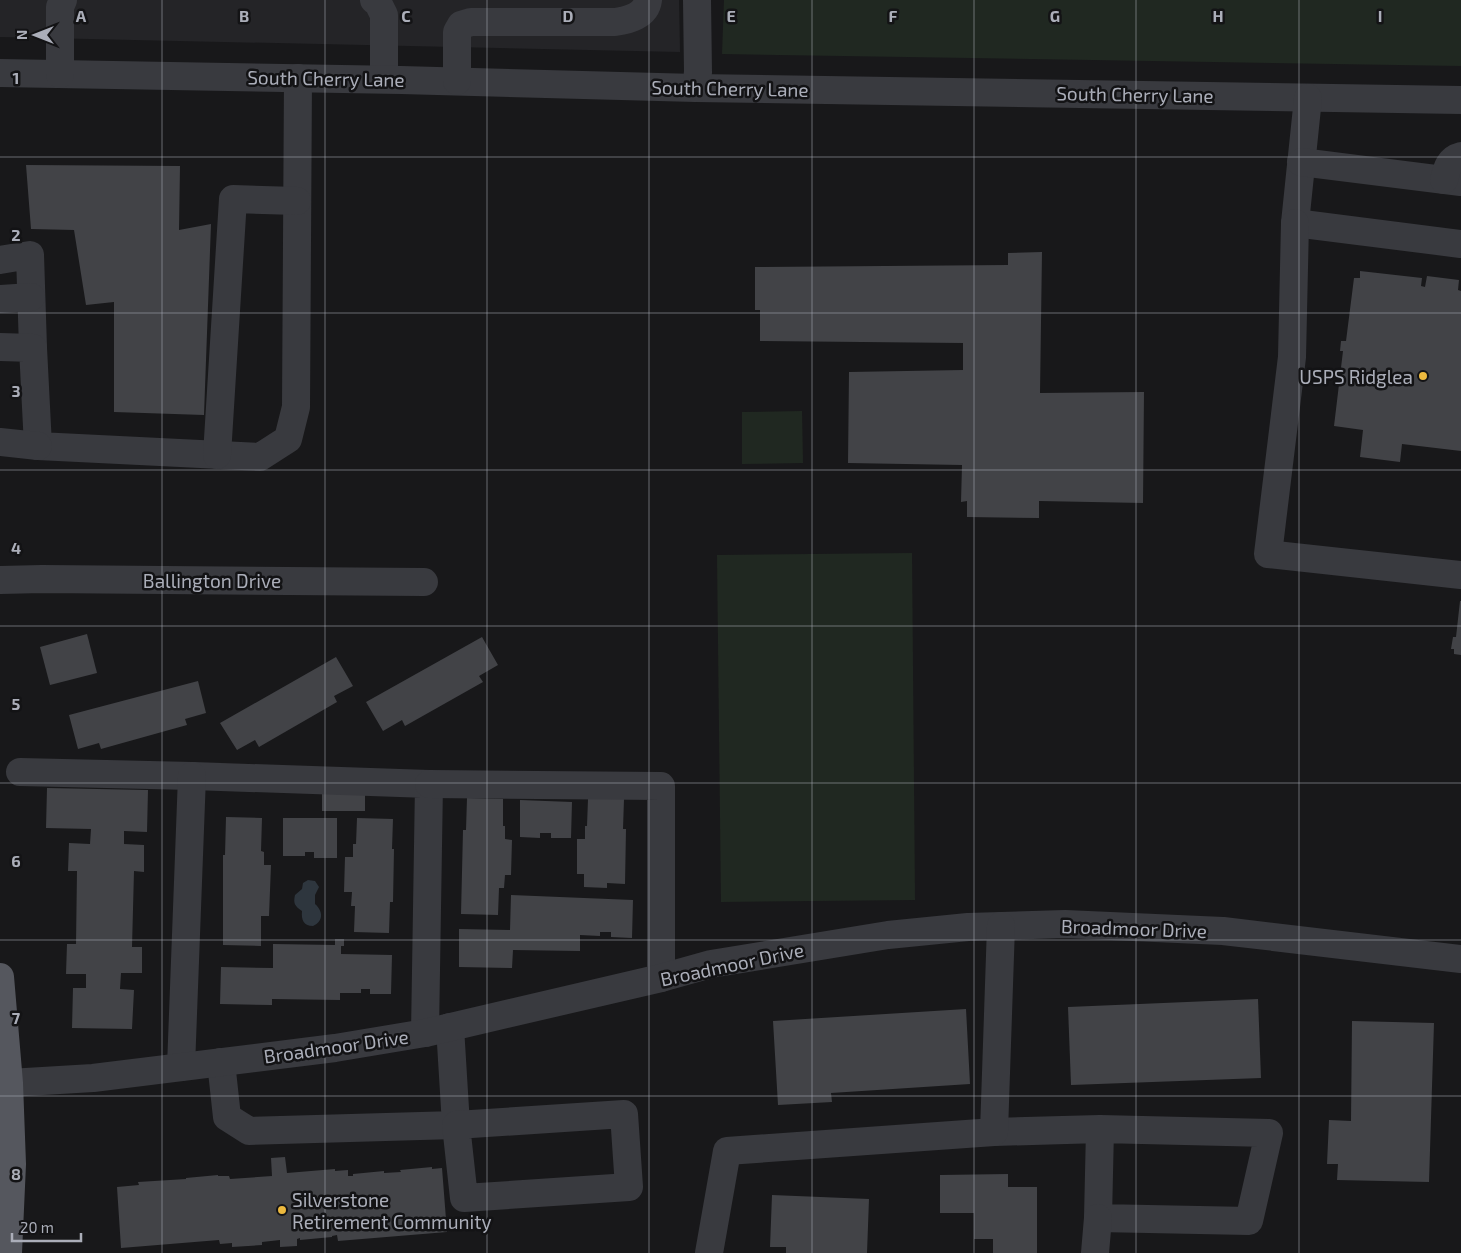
<svg xmlns="http://www.w3.org/2000/svg" width="1461" height="1253" viewBox="0 0 1461 1253" font-family="'Exo 2',sans-serif">
  <style>
    .built { fill: #242427 }
    .green { fill: #202821 }
    .water { fill: #2e363e }
    .building { fill: #424347 }
    .lines { fill: none; stroke-linecap: round; stroke-linejoin: round }
    .minor { stroke: #393a3f; stroke-width: 28 }
    .major { stroke: #55575e; stroke-width: 28 }
    .grid { fill: none; stroke: #abaeb9; stroke-width: 1; stroke-opacity: 0.55 }
    .poi-dot { fill: #ecb93e; stroke: #131315; stroke-width: 2 }
    .labels { text-anchor: middle; dominant-baseline: central; stroke-width: 5; stroke-linejoin: round; paint-order: stroke }
    .street-label { font-size: 19px; fill: #abaeb9; stroke: #131315 }
    .poi-label { font-size: 19px; fill: #abaeb9; stroke: #131315; text-anchor: end }
    .grid-label { font-size: 16px; text-anchor: middle; font-weight: bold; fill: #abaeb9; stroke: #131315; stroke-width: 5; stroke-linejoin: round; paint-order: stroke }
  </style>
  <rect width="100%" height="100%" fill="#18181a"/>
  <polygon class="built" points="0,0 679,0 680,52 0,37"/>
  <g class="green">
    <polygon points="724,0 1461,0 1461,66 722,54"/>
    <polygon points="802,411 803,463 742,464 742,412"/>
    <polygon points="912,553 915,900 721,902 717,555"/>
  </g>
  <path class="water" d="M308 880 315 881 319 887 315 895V904C323 911 324 921 313 926 304 926 301 920 302 911 295 906 293 904 295 895L302 889 303 883Z"/>
  <g class="building">
    <polygon points="26,165 180,166 179,230 211,224 204,415 114,412 114,302 86,305 74,230 31,229"/>
    <polygon points="1042,252 1040,393 1144,392 1143,503 1039,501 1039,518 967,517 967,501 961,502 962,465 848,463 849,372 963,370 963,343 760,341 760,310 755,310 755,267 1008,265 1008,253"/>
    <polygon points="1360,271 1422,278 1421,286 1425,287 1427,276 1459,280 1458,290 1461,291 1461,451 1402,444 1400,462 1360,457 1363,430 1334,426 1343,351 1340,351 1341,341 1346,341 1354,278 1360,278"/>
    <polygon points="1460,601 1461,601 1461,655 1454,654 1454,649 1451,649 1453,637 1456,637"/>
    <polygon points="87,634 97,673 50,685 40,647"/>
    <polygon points="482,637 498,665 479,676 483,682 405,726 402,720 383,731 366,702"/>
    <polygon points="336,657 353,686 334,696 337,702 259,747 255,740 237,750 220,723"/>
    <polygon points="198,681 206,713 185,719 187,725 101,749 99,743 78,749 69,715"/>
    <polygon points="47,788 148,790 147,832 124,831 124,844 144,845 144,872 134,871 132,947 142,947 142,973 121,973 120,989 134,990 132,1029 72,1028 73,988 86,988 86,974 66,974 67,944 76,944 77,871 68,871 69,843 90,844 91,829 46,828"/>
    <polygon points="322,792 365,793 365,811 322,811"/>
    <polygon points="467,798 503,799 503,826 505,826 505,839 512,840 511,875 505,875 504,888 499,888 498,915 461,914 463,830 466,830"/>
    <polygon points="588,799 624,799 623,829 626,829 625,884 607,883 607,888 584,887 584,874 577,874 577,839 585,839 585,826 587,826"/>
    <polygon points="520,800 572,802 571,838 551,838 551,833 540,833 540,838 520,837"/>
    <polygon points="226,817 262,818 261,851 264,852 264,865 271,865 269,916 261,916 261,946 223,945 223,855 225,855"/>
    <polygon points="283,818 337,818 337,858 314,858 314,852 305,852 305,856 283,856"/>
    <polygon points="357,818 393,819 392,849 394,849 393,902 390,902 389,933 354,932 355,906 351,906 352,892 344,892 345,857 353,857 353,844 356,844"/>
    <polygon points="511,895 633,900 632,938 611,937 611,932 600,932 600,936 580,935 580,951 513,950 512,968 459,967 459,929 510,930"/>
    <polygon points="335,939 344,939 344,946 341,946 341,954 392,955 391,994 370,994 370,989 361,989 361,993 340,993 340,1000 272,999 272,1005 220,1004 221,967 273,968 273,944 335,945"/>
    <polygon points="1258,999 1261,1078 1071,1085 1068,1007"/>
    <polygon points="966,1009 970,1084 831,1093 832,1102 778,1105 773,1021"/>
    <polygon points="1352,1021 1434,1023 1429,1182 1337,1180 1338,1164 1327,1164 1329,1120 1351,1121"/>
    <polygon points="285,1157 287,1173 335,1169 335,1171 348,1170 348,1176 353,1176 353,1174 384,1171 384,1173 401,1172 400,1170 432,1167 432,1169 442,1168 447,1232 338,1241 337,1235 332,1236 332,1237 300,1240 300,1238 297,1239 297,1246 280,1247 280,1240 262,1242 262,1245 232,1247 232,1243 220,1244 219,1240 121,1248 117,1187 139,1185 138,1182 186,1179 186,1178 218,1175 218,1176 229,1176 230,1179 272,1176 271,1158"/>
    <polygon points="1008,1174 1008,1187 1037,1187 1037,1253 993,1253 993,1239 974,1239 974,1213 940,1213 940,1175"/>
    <polygon points="772,1195 869,1199 867,1253 786,1253 786,1247 770,1247"/>
  </g>
  <g class="lines">
    <g class="minor">
      <polyline points="374,0 378,3 384,15 384,79"/>
      <polyline points="0,73 401,80 696,88 1461,100"/>
      <polyline points="60,74 60,7 63,0"/>
      <path d="M457 81V32L461 25 471 22H615C628 20 646 16 648 0"/>
      <polyline points="696,88 698,72 697,0"/>
      <polyline points="1308,98 1295,223 1461,244"/>
      <polyline points="1301,162 1461,182"/>
      <path d="M1444 180C1447 168 1449 159 1461 156"/>
      <polyline points="1295,223 1292,357 1268,554 1461,575"/>
      <polyline points="0,260 30,255 33,348"/>
      <polyline points="0,299 31,297"/>
      <polyline points="0,347 33,348 38,446 260,457 288,439 296,407 298,78"/>
      <polyline points="0,442 38,446"/>
      <polyline points="217,455 233,199 297,201"/>
      <polyline points="0,580 42,579 424,582"/>
      <polyline points="20,772 192,776 429,784 425,1033"/>
      <polyline points="429,784 661,786 661,978"/>
      <polyline points="221,1062 227,1117 249,1131 456,1125 450,1027"/>
      <polyline points="181,1067 192,776"/>
      <polyline points="9,1083 93,1078 335,1048 425,1033 661,978 711,964 888,935 968,927 1065,924 1223,931 1461,959"/>
      <polygon points="624,1114 629,1187 464,1198 456,1125"/>
      <polyline points="994,1132 1100,1129 1269,1133 1249,1221 1098,1218 1100,1129"/>
      <polyline points="709,1253 727,1151 994,1132 1001,926"/>
      <polyline points="1095,1253 1098,1218"/>
    </g>
    <polyline class="major" points="0,977 9,1083 12,1164 8,1253"/>
  </g>
  <path class="grid" d="M162 0V1253M325 0V1253M487 0V1253M649 0V1253M812 0V1253M974 0V1253M1136 0V1253M1299 0V1253M0 157H1461M0 313H1461M0 470H1461M0 626H1461M0 783H1461M0 940H1461M0 1096H1461"/>
  <g class="poi-dot">
    <circle cx="1423" cy="376" r="5"/>
    <circle cx="282" cy="1210" r="5"/>
  </g>
  <g class="labels">
    <g class="street-label">
      <text transform="translate(326 78) rotate(1)">South Cherry Lane</text>
      <text transform="translate(730 88) rotate(1)">South Cherry Lane</text>
      <text transform="translate(1135 94) rotate(1)">South Cherry Lane</text>
      <text x="212" y="580">Ballington Drive</text>
      <text transform="translate(1134 928) rotate(2)">Broadmoor Drive</text>
      <text transform="translate(732 964) rotate(-12)">Broadmoor Drive</text>
      <text transform="translate(336 1046) rotate(-8)">Broadmoor Drive</text>
    </g>
    <g class="poi-label">
      <text x="1413" y="376">USPS Ridglea</text>
      <text x="292" y="1199" text-anchor="start">Silverstone<tspan x="292" dy="22">Retirement Community</tspan></text>
    </g>
  </g>
  <g class="grid-label">
    <text x="81" y="22">A</text>
    <text x="244" y="22">B</text>
    <text x="406" y="22">C</text>
    <text x="568" y="22">D</text>
    <text x="731" y="22">E</text>
    <text x="893" y="22">F</text>
    <text x="1055" y="22">G</text>
    <text x="1218" y="22">H</text>
    <text x="1380" y="22">I</text>
    <text x="16" y="84">1</text>
    <text x="16" y="241">2</text>
    <text x="16" y="397">3</text>
    <text x="16" y="554">4</text>
    <text x="16" y="710">5</text>
    <text x="16" y="867">6</text>
    <text x="16" y="1024">7</text>
    <text x="16" y="1180">8</text>
  </g>
  <g transform="translate(35 35) rotate(270)" stroke="#131315" stroke-width="4" paint-order="stroke">
  <path d="M0-4L9 19L0 12L-9 19Z" fill="#abaeb9"/>
  <text y="-8" font-size="14" font-weight="bold" text-anchor="middle" fill="#abaeb9">N</text>
  </g>
  <path d="M12 1233v8h69v-8" fill="none" stroke="#abaeb9" stroke-width="2.5"/>
  <text x="20" y="1233" font-size="15" fill="#abaeb9" stroke="#131315" stroke-width="4" paint-order="stroke">20 m</text>
</svg>
